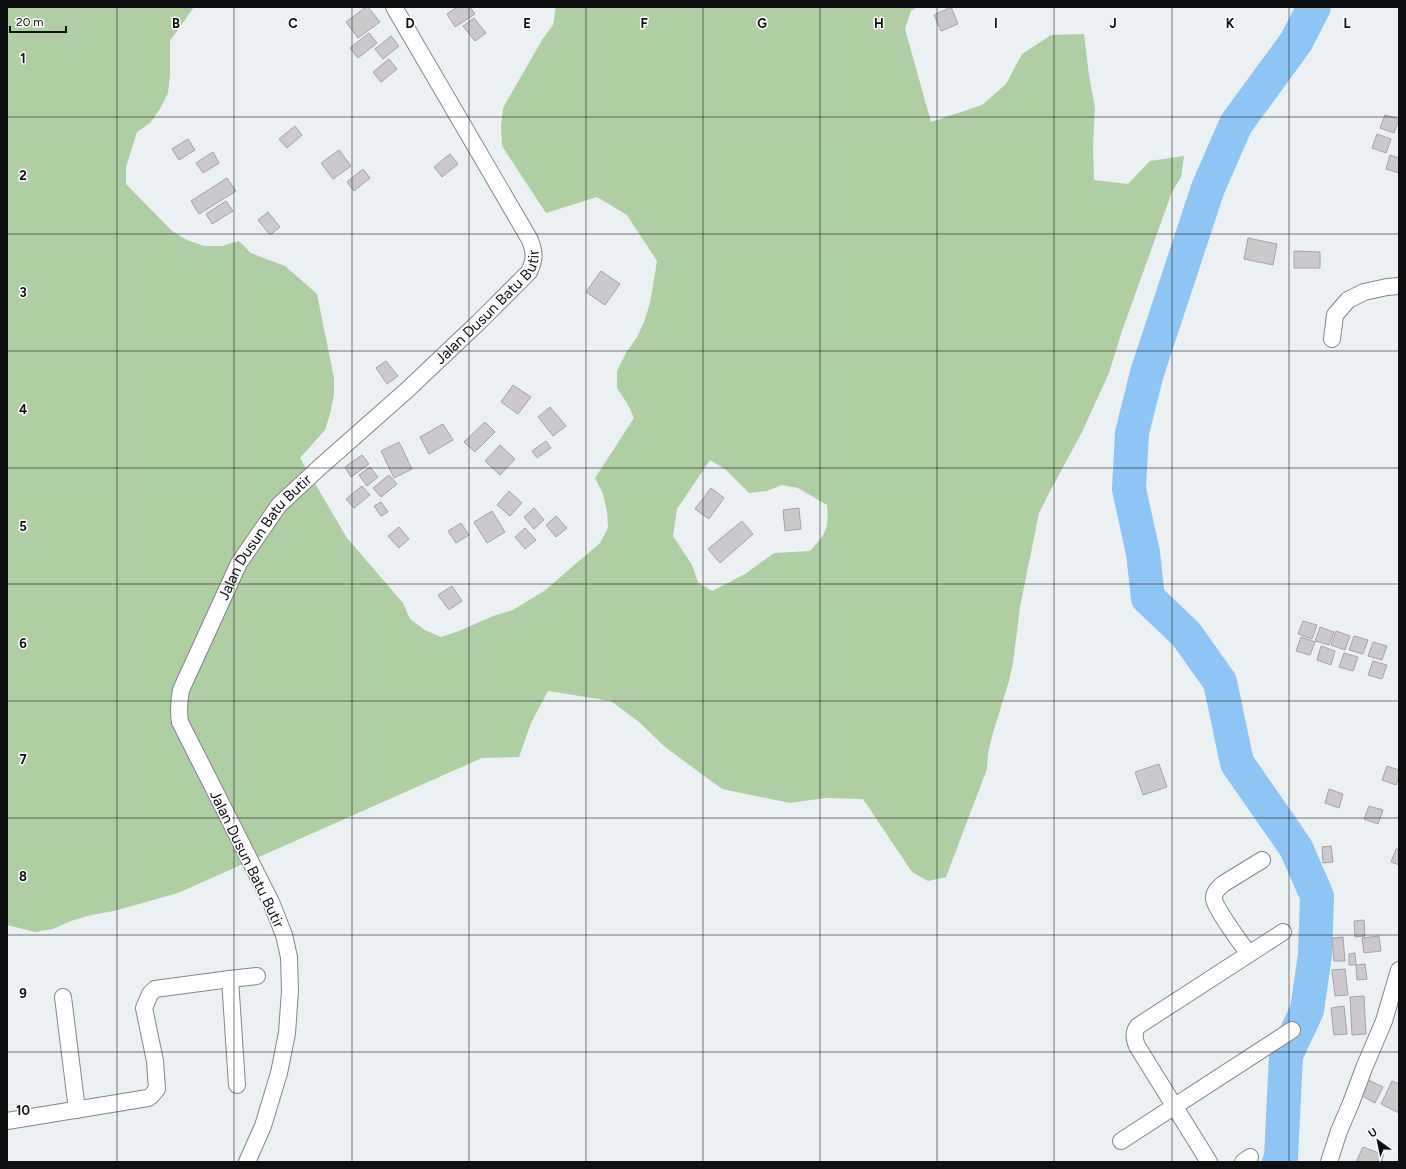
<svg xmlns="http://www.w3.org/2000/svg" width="1406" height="1169" viewBox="0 0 1406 1169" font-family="Figtree,sans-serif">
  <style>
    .green { fill: #afcea3; fill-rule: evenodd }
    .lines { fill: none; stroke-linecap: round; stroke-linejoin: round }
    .river { stroke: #8fc5f4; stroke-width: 34 }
    .building { fill: #ccc9cd; stroke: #a6a2a6 }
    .minor-casing { stroke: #818689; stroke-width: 18 }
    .minor { stroke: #fff; stroke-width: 16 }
    .grid { fill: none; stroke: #0e0f10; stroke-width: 1; stroke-opacity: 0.55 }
    .labels { text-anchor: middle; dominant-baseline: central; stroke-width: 3; stroke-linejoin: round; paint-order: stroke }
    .street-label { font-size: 15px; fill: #0e0f10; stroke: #fff }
    .grid-label { font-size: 13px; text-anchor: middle; font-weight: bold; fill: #0e0f10; stroke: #fff; stroke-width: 3; stroke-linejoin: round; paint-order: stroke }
  </style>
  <rect width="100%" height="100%" fill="#ebf0f3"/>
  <path class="green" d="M7 7H194L170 41V75L168 93 160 109 150 123 137 132 126 167V184L172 231 187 240 204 246H222L239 241 251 253 285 266 317 294 334 378V395L330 414 325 430 300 458 347 538 403 603 410 619 425 630 441 637 459 631 493 616 513 610 544 591 600 543 608 528 607 511 603 494 595 478 634 418 627 403 617 388V371L626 353 637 337 644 322 650 303 657 261 627 215 597 197 546 213 502 146 501 127 503 108 542 40 553 25 556 7H917L911 11 905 29 931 122 982 105 1006 84 1022 54 1051 35 1084 34 1089 75 1095 108 1093 145 1094 180 1128 184 1150 161 1184 156 1181 177 1172 192 1122 331 1109 373 1082 432 1047 497 1039 513 1020 607 1013 663 1009 681 992 736 988 753 987 769 946 877 928 881 912 872 863 799 825 798 790 803 722 789 665 747 639 722 611 701 548 691 531 723 519 757 482 758 178 893 114 911 91 915 71 921 53 929 35 932 7 925ZM710 460 725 469 749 493 767 491 782 485 798 488 827 505C829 529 826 534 810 551L774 553 745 574 712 591 698 582 692 565 673 536 677 509Z"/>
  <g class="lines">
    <polyline class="river" points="1279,1162 1281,1158 1286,1055 1307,1010 1315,955 1317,896 1296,848 1237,763 1220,682 1186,634 1148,598 1143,553 1129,489 1132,433 1147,373 1208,188 1236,124 1296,42 1314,7"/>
  </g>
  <g class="building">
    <polygon points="366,7 368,7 380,22 358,38 346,22"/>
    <polygon points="457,7 470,7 475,14 455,27 447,14"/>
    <polygon points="951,7 958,24 941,31 934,15"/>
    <polygon points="474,18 486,33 475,41 463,26"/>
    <polygon points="369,33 377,43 358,58 350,48"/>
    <polygon points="391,36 399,46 383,59 375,49"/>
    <polygon points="389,59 397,69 381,82 373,72"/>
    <polygon points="1385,115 1399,119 1394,133 1380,128"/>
    <polygon points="295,126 302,135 287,148 279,139"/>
    <polygon points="1377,134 1391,139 1386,153 1372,148"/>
    <polygon points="188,139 195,150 179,160 172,149"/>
    <polygon points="339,150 351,166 333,179 321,163"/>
    <polygon points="213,152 219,163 203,173 196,163"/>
    <polygon points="450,154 458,164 442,177 434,167"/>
    <polygon points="1390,155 1399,158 1399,173 1386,169"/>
    <polygon points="363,169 370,178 354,191 347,182"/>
    <polygon points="227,178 236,191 199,214 191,201"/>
    <polygon points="226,201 233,211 212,224 206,214"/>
    <polygon points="268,212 280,227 270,235 258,220"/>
    <polygon points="1248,238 1277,244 1273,265 1244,259"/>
    <polygon points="1294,251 1320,252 1320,268 1294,268"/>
    <polygon points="601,271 620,284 605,305 586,292"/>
    <polygon points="386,361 398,376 387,384 376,368"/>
    <polygon points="513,385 531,397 518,414 501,402"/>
    <polygon points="550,407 566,426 553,436 538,417"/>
    <polygon points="485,422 495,432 475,452 464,442"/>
    <polygon points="443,424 453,440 429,454 420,437"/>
    <polygon points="546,441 551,448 537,458 532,451"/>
    <polygon points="399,442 412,469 394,478 381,451"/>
    <polygon points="500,445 515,459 500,475 485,461"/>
    <polygon points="362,455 369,464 351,477 345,467"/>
    <polygon points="370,467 378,477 367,486 359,475"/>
    <polygon points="389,475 397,484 381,497 373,488"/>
    <polygon points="362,486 370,495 354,508 346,499"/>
    <polygon points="711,488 724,498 709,519 695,509"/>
    <polygon points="509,491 522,503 510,516 497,505"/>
    <polygon points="381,502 388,512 381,516 374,506"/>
    <polygon points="534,508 544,520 534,529 524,517"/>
    <polygon points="799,508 801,529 785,531 783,510"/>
    <polygon points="492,511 505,532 487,543 474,522"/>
    <polygon points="556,516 567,528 556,537 546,525"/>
    <polygon points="742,521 753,534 720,563 708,549"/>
    <polygon points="461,523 469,535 456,543 448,531"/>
    <polygon points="399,527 409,539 399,548 388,536"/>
    <polygon points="525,528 536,540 525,549 515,537"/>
    <polygon points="452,586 462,601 449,610 438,595"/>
    <polygon points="1303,621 1317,625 1312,639 1298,634"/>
    <polygon points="1320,627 1334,632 1329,645 1315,641"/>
    <polygon points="1336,631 1350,636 1345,650 1331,645"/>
    <polygon points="1354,636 1368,640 1363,654 1349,650"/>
    <polygon points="1301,637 1315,642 1310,655 1296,651"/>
    <polygon points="1373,642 1387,646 1382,660 1368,656"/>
    <polygon points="1321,646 1335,651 1331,665 1317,660"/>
    <polygon points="1344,653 1358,657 1353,671 1339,667"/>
    <polygon points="1373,661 1387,665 1382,679 1368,675"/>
    <polygon points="1159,764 1167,787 1143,795 1135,772"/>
    <polygon points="1387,766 1399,770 1399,777 1396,785 1382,780"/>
    <polygon points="1329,789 1343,794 1339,808 1325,803"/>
    <polygon points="1369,806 1383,810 1378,824 1364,819"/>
    <polygon points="1331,846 1333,862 1323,863 1322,847"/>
    <polygon points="1396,849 1399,849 1399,865 1391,862"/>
    <polygon points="1364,920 1365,936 1355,937 1354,921"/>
    <polygon points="1379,936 1381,951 1364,953 1362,938"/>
    <polygon points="1343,937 1345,961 1334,961 1332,938"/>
    <polygon points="1355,953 1356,965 1349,965 1349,954"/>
    <polygon points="1365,964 1367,979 1357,980 1356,965"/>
    <polygon points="1345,969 1348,995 1335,996 1332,970"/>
    <polygon points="1364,996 1366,1034 1352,1035 1350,997"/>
    <polygon points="1344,1006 1347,1034 1334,1035 1331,1008"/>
    <polygon points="1368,1080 1383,1087 1375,1103 1360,1095"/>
    <polygon points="1392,1081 1399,1084 1399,1113 1381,1104"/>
    <polygon points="1363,1147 1384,1155 1381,1162 1356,1162"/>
  </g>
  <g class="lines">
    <defs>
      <g id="minor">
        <polyline points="1332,339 1335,315 1348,300 1364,292 1387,287 1399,286"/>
        <path d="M1249 954C1242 945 1215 908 1214 899 1213 892 1219 888 1223 884L1262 860"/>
        <polyline points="230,979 237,1085"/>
        <polyline points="63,997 77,1110"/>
        <polyline points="7,1121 148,1098 151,1096 157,1089 155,1061 144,1008 150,994 155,989 230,979 257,976"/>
        <polyline points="1121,1141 1292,1030"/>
        <path id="s1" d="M247 1162 263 1126 279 1073 287 1033 290 991 289 957 284 935 271 902 180 722C178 710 179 701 181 690L239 563 279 505 320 467 406 391 481 320 529 272C535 259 535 254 530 240L394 7"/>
        <path d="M1209 1162 1137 1046C1134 1039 1133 1032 1138 1026L1283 932"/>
        <polyline points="1243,1162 1250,1157"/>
        <polyline points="1329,1162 1339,1131 1351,1103 1364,1068 1384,1021 1399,970"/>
      </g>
    </defs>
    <use href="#minor" class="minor-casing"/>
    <use href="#minor" class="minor"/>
  </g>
  <path class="grid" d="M117 7V1162M234 7V1162M352 7V1162M469 7V1162M586 7V1162M703 7V1162M820 7V1162M937 7V1162M1054 7V1162M1172 7V1162M1289 7V1162M7 117H1399M7 234H1399M7 351H1399M7 468H1399M7 584H1399M7 701H1399M7 818H1399M7 935H1399M7 1052H1399"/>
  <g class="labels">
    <g class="street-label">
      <text stroke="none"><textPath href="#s1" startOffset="1003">Jalan Dusun Batu Butir</textPath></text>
      <text stroke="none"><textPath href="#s1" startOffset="679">Jalan Dusun Batu Butir</textPath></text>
      <text transform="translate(247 859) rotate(64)">Jalan Dusun Batu Butir</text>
    </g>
  </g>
  <g class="grid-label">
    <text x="176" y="28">B</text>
    <text x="293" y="28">C</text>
    <text x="410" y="28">D</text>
    <text x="527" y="28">E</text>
    <text x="644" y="28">F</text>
    <text x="762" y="28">G</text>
    <text x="879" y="28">H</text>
    <text x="996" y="28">I</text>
    <text x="1113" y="28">J</text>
    <text x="1230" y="28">K</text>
    <text x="1347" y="28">L</text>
    <text x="23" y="63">1</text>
    <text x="23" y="180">2</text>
    <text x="23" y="297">3</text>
    <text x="23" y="414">4</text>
    <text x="23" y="531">5</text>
    <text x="23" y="648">6</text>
    <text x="23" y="764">7</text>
    <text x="23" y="881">8</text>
    <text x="23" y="998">9</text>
    <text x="23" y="1115">10</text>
  </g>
  <rect width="1406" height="1169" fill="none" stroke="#0e0f10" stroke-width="16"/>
  <g transform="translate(1378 1141) rotate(327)" stroke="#ffffff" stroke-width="3" paint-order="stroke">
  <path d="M0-3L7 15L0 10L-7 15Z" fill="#0e0f10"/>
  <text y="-6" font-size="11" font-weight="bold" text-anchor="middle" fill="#0e0f10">U</text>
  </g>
  <path d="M10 26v6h56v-6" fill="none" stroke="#0e0f10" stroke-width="2"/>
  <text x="16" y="26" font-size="12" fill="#0e0f10" stroke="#ffffff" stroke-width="3" paint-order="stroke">20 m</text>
</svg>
